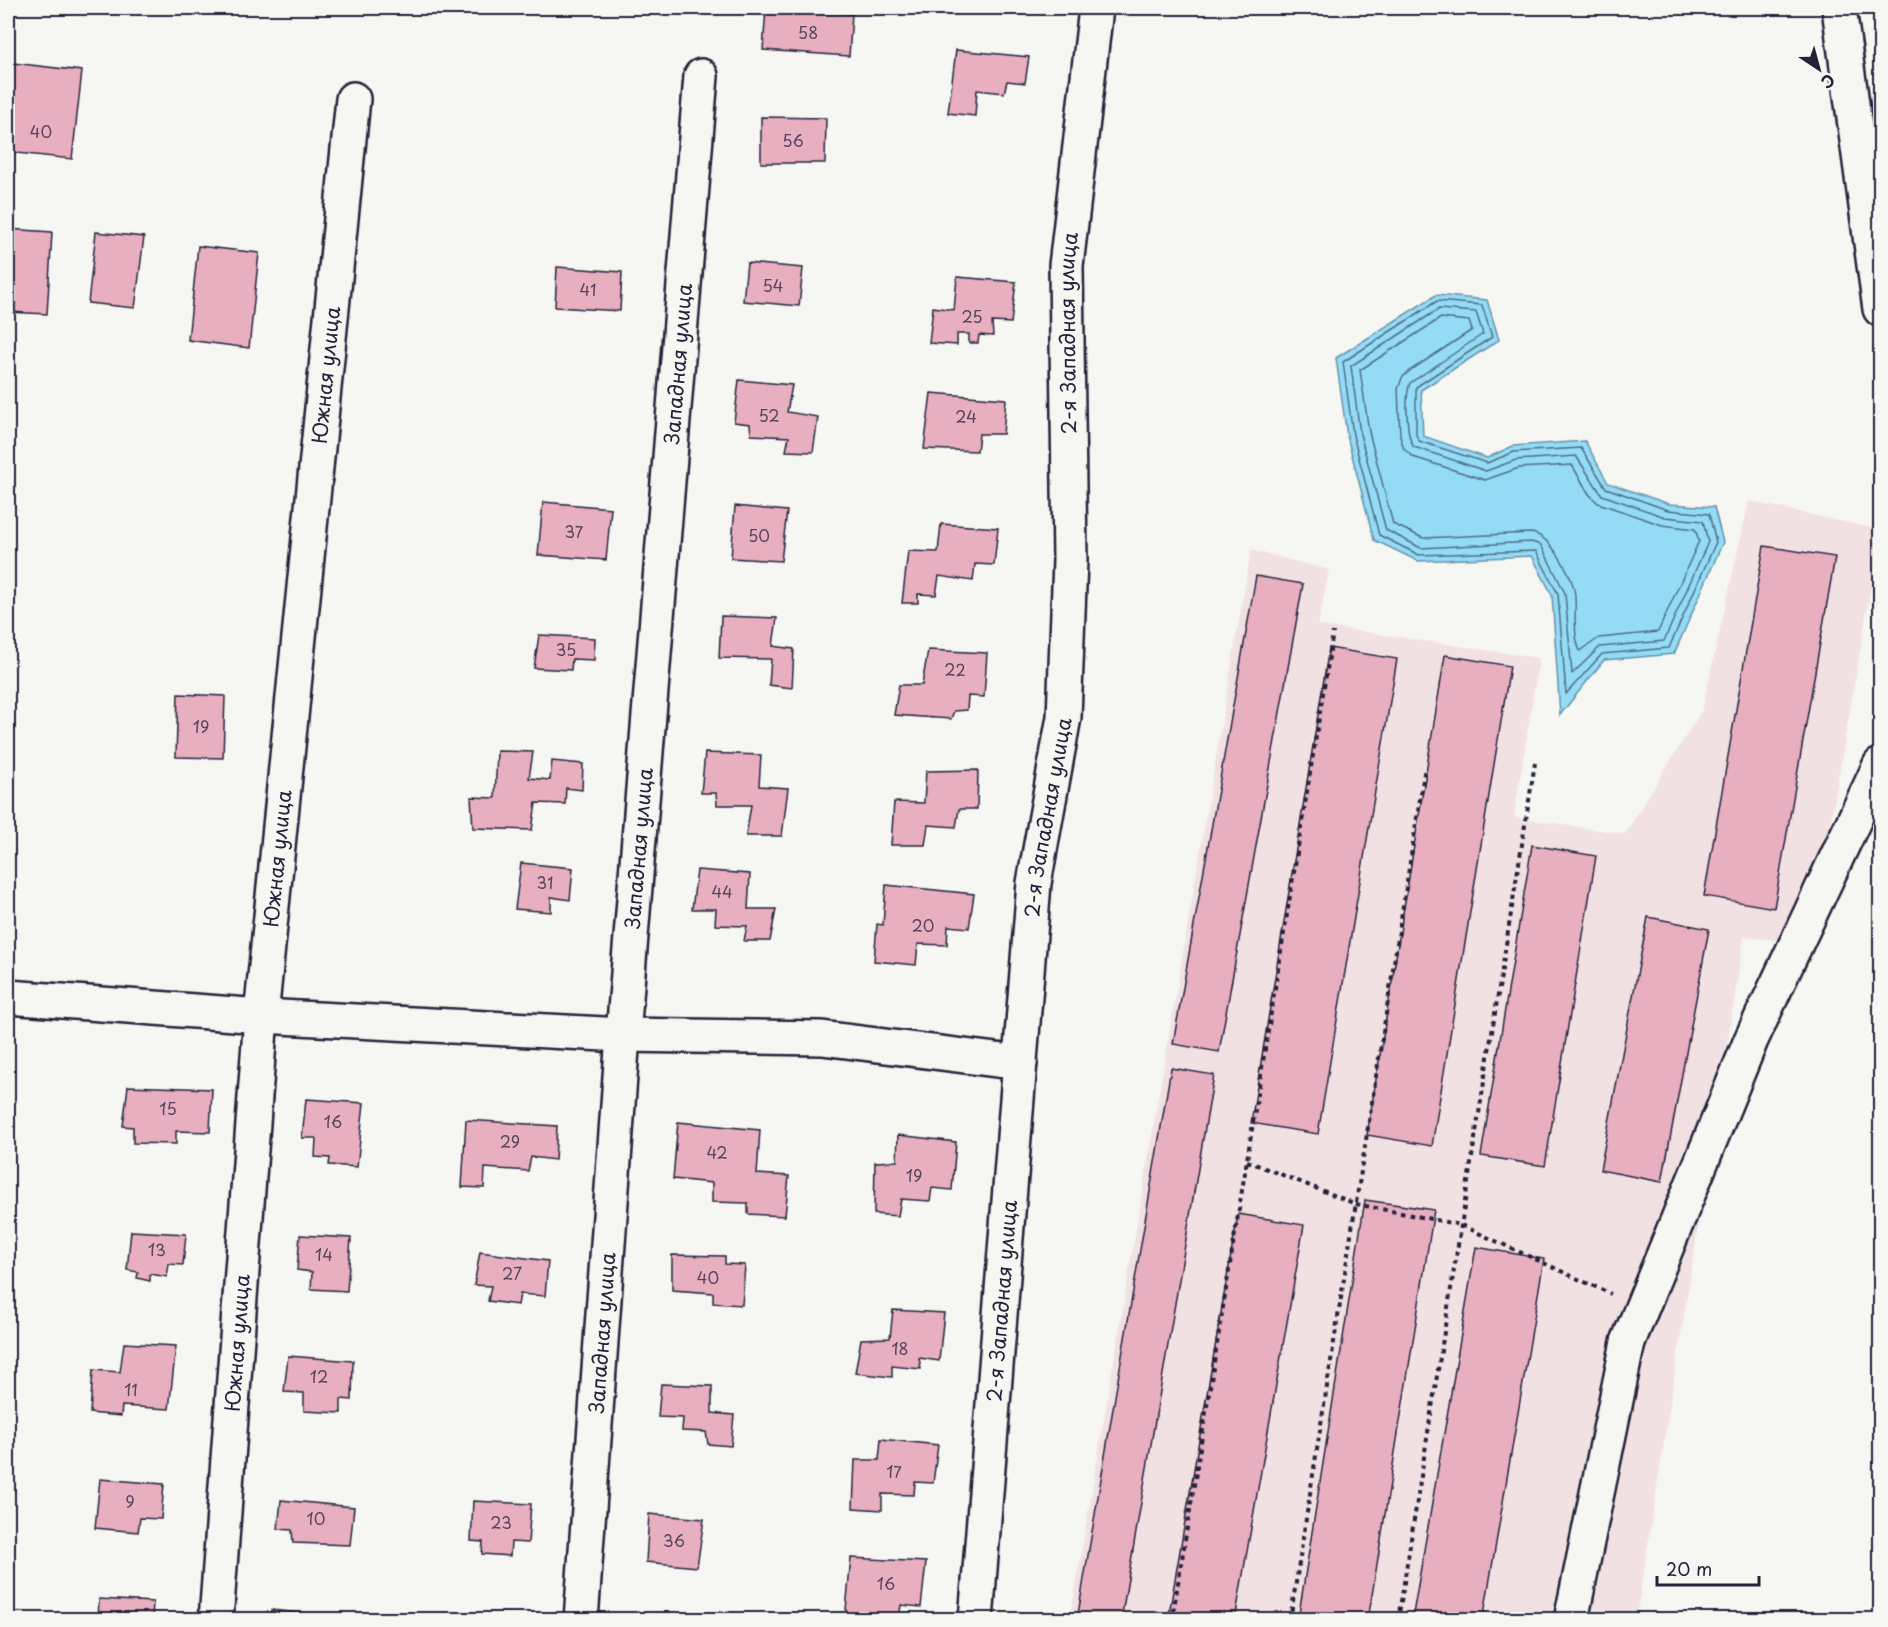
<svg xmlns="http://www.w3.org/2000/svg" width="1888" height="1627" viewBox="0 0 1888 1627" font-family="'Playpen Sans',sans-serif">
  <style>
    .built { fill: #f2e1e3 }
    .water { fill: #94dcf6; stroke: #6692ab; stroke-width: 1.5 }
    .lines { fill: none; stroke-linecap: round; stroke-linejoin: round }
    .shore { stroke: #506c86; stroke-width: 1.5 }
    .building { fill: #e8afc1; stroke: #22223b; stroke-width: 1.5 }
    .street-casing { stroke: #22223b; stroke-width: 38 }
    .secondary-casing { stroke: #22223b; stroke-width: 38 }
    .path { stroke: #22223b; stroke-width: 4; stroke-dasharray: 4.5 4.5; stroke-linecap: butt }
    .street { stroke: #f6f6f2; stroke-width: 33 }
    .secondary { stroke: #f6f6f2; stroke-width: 33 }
    .labels { text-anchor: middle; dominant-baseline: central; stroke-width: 6; stroke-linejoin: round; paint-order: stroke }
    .number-label { font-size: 16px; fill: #54455c }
    .street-label { font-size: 20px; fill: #22223b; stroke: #f6f6f2 }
  </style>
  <rect width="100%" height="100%" fill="#f6f6f2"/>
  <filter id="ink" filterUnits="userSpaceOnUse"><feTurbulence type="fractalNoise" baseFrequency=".0167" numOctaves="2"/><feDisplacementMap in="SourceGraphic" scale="12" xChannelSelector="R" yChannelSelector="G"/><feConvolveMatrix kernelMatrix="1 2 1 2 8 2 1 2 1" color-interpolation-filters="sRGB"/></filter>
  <g filter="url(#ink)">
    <polygon class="built" points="1749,501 1880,530 1880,534 1810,943 1744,937 1636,1619 1070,1620 1251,550 1329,570 1318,625 1539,658 1514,817 1625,834 1702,710"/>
    <polygon class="water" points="1436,295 1487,300 1499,340 1421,390 1423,436 1487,458 1513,446 1585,441 1608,483 1669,504 1714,507 1723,542 1674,654 1604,660 1560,715 1552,595 1532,556 1418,561 1374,540 1347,436 1336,358"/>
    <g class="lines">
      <g class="shore">
        <polygon points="1437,301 1482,305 1492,337 1416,387 1416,435 1419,441 1487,463 1514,452 1581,448 1606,488 1668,510 1709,514 1716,542 1669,648 1602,654 1566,694 1558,594 1536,551 1419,555 1379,535 1353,435 1343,362"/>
        <path d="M1439 309 1476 312 1483 334 1410 383C1405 395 1406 438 1414 447L1486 471 1516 460 1576 456 1602 495 1665 517 1703 521 1708 542 1664 641 1600 647 1572 674 1565 593 1541 545 1531 542 1421 548 1386 530 1360 434 1351 366Z"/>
        <path d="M1441 318 1469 321 1472 330 1408 372 1402 378 1398 389 1400 436 1404 449 1413 457 1485 480 1519 468 1572 465 1589 494 1598 503 1662 525 1695 529 1699 541 1658 632 1599 638 1580 651C1573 636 1576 612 1575 595 1573 576 1551 535 1531 533L1423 538 1393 524 1369 432 1360 370Z"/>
      </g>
    </g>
    <g class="building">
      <polygon points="766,8 852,14 849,56 763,50"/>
      <polygon points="956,50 1029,57 1025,83 1007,81 1004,93 977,90 975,116 948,113"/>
      <polygon points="13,63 82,71 72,159 8,152 8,110"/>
      <polygon points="761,117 826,118 825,163 761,163"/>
      <polygon points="8,229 52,232 47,314 8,312"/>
      <polygon points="96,232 144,237 135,308 88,303"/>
      <polygon points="198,246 259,253 249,348 188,340"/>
      <polygon points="747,263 803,268 799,306 743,301"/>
      <polygon points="557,267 622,272 620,311 555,307"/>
      <polygon points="957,277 1016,282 1011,323 992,322 993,336 979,335 978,343 969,343 969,334 957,334 957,345 929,343 933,307 954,310"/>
      <polygon points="739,380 792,385 787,412 818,417 813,452 786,451 789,437 751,435 750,424 734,422"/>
      <polygon points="931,393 1006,399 1003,434 979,434 977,451 924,449"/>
      <polygon points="543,502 611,508 606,560 538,555"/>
      <polygon points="735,506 787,511 781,561 731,558"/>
      <polygon points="941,524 998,528 994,565 975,564 973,581 939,576 936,595 918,594 918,603 902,603 908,551 938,552"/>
      <polygon points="1764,546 1835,557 1774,908 1704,896"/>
      <polygon points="1256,576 1303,584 1219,1052 1173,1044"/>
      <polygon points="721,616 777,618 773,646 794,649 792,688 769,685 771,659 719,658"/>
      <polygon points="539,635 595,638 594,660 572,659 571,670 534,668"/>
      <polygon points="1329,648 1397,659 1318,1134 1251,1123"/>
      <polygon points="928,650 987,653 984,697 968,696 967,710 954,711 951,719 894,715 899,685 922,685"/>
      <polygon points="1445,655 1510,666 1432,1146 1367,1135"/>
      <polygon points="178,694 225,696 223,758 176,757"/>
      <polygon points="497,751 533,752 529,778 550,780 552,761 583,764 582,790 566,788 565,804 536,803 532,830 473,828 471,797 495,798"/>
      <polygon points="705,753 761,755 759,786 788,788 782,836 746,836 751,805 717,805 716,793 701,793"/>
      <polygon points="978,770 977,809 959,809 956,827 928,825 925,845 891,845 894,802 924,803 926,771"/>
      <polygon points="1532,845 1596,856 1545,1166 1481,1156"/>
      <polygon points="521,863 573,868 570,900 551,897 551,912 515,909"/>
      <polygon points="697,870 750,874 748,909 776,909 770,941 744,941 747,926 715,925 716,909 692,909"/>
      <polygon points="886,885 974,894 969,928 948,926 947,945 918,944 916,965 874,961 877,924 883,925"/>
      <polygon points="1648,917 1709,929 1662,1182 1600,1170"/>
      <polygon points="1171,1068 1214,1075 1121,1620 1077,1620"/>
      <polygon points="128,1086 212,1089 210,1132 176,1131 176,1144 133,1143 133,1127 123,1126"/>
      <polygon points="306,1099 364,1103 357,1167 329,1165 330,1158 315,1157 316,1138 302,1138"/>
      <polygon points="466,1120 557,1126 555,1160 531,1157 528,1171 485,1168 484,1188 462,1187"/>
      <polygon points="678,1122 760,1130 757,1174 789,1176 785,1216 748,1214 748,1203 712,1202 712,1183 673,1179"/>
      <polygon points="898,1135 956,1142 952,1190 932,1188 930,1201 901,1199 898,1216 874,1214 875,1162 897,1161"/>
      <polygon points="1365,1200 1434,1210 1368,1620 1298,1620"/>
      <polygon points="1238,1214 1304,1225 1235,1620 1168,1620"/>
      <polygon points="131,1231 186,1234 183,1265 169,1264 167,1277 150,1274 150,1281 137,1278 138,1272 127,1270"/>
      <polygon points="300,1235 351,1238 347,1291 311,1289 312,1272 297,1270"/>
      <polygon points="1476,1247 1544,1259 1483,1620 1412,1620"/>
      <polygon points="480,1252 548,1261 545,1296 520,1294 518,1305 488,1301 491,1286 474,1285"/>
      <polygon points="672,1255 725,1256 725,1264 745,1265 742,1305 713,1303 713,1293 672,1290"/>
      <polygon points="893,1310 944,1313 939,1361 919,1358 921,1369 892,1366 892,1377 855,1373 861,1339 890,1338"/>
      <polygon points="124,1343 176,1346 169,1409 122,1406 121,1416 90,1413 93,1370 120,1372"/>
      <polygon points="288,1356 353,1361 352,1400 341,1399 341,1413 304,1411 304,1393 284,1392"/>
      <polygon points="661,1384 712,1386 712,1413 734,1415 731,1446 708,1444 706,1432 682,1431 683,1418 658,1417"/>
      <polygon points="881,1439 938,1445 933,1483 915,1482 914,1495 882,1494 882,1510 853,1508 855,1460 879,1460"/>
      <polygon points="100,1479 164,1484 161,1519 140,1518 138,1532 95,1528"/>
      <polygon points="281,1500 354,1507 350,1545 293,1543 292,1530 278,1529"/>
      <polygon points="473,1501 531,1504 528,1543 511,1542 510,1556 482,1554 483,1542 471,1541"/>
      <polygon points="649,1514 704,1519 697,1567 646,1562"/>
      <polygon points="851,1558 926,1562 921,1607 901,1605 899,1619 872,1616 872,1620 845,1620"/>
      <polygon points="99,1599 153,1602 152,1620 98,1620"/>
      <polygon points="272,1610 345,1618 270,1620"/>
    </g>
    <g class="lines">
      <defs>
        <g id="street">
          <polyline points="8,997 261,1016 623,1035 822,1038 1020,1063"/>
          <path id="s1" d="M216 1620 261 1016 353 99"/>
          <path id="s2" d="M581 1620 623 1035 701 76"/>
          <path id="s3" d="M976 1620 1034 883 1064 717 1070 560 1066 266 1095 17"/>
        </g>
        <g id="secondary">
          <polyline points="1839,8 1880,309"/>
          <polyline points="1571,1620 1628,1342 1751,1040 1880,765"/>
        </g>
      </defs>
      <use href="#street" class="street-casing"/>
      <use href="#secondary" class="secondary-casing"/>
      <g class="path">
        <polyline points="1247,1161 1356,1204 1461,1225 1611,1294"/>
        <polyline points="1172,1620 1333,632"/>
        <polyline points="1290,1620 1425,767"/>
        <polyline points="1398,1620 1535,763"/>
      </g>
      <use href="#street" class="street"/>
      <use href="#secondary" class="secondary"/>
    </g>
  </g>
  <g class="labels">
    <g class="number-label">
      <text x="808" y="32">58</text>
      <text x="41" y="131">40</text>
      <text x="793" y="140">56</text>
      <text x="773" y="285">54</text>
      <text x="588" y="289">41</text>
      <text x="972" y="316">25</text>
      <text x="769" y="415">52</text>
      <text x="966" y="416">24</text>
      <text x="574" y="531">37</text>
      <text x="759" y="535">50</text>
      <text x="566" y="649">35</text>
      <text x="955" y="669">22</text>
      <text x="201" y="726">19</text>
      <text x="545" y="882">31</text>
      <text x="722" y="891">44</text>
      <text x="923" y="925">20</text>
      <text x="168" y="1108">15</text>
      <text x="333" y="1121">16</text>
      <text x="510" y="1141">29</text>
      <text x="717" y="1152">42</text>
      <text x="914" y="1175">19</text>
      <text x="157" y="1249">13</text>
      <text x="324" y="1254">14</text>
      <text x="512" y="1273">27</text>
      <text x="708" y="1277">40</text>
      <text x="900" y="1348">18</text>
      <text x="319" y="1376">12</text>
      <text x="131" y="1389">11</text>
      <text x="894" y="1471">17</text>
      <text x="130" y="1501">9</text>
      <text x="316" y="1518">10</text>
      <text x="501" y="1522">23</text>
      <text x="674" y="1540">36</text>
      <text x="886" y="1583">16</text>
    </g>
    <g class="street-label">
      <text stroke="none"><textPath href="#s3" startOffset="1292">2-я Западная улица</textPath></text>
      <text stroke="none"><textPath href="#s2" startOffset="1260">Западная улица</textPath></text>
      <text stroke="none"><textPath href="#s1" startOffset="1250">Южная улица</textPath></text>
      <text stroke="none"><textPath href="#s3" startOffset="806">2-я Западная улица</textPath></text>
      <text stroke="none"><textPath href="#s2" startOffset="774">Западная улица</textPath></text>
      <text stroke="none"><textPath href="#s1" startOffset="764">Южная улица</textPath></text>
      <text stroke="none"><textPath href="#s3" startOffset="320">2-я Западная улица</textPath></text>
      <text stroke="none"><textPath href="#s2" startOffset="288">Западная улица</textPath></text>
      <text stroke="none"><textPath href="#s1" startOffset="278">Южная улица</textPath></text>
    </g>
  </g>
  <rect width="1888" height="1627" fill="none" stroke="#f6f6f2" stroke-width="30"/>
  <rect x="15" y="15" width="1858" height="1597" fill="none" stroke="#22223b" stroke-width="2" filter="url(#ink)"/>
  <g transform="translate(1819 69) rotate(144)" stroke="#f6f6f2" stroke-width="4.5" paint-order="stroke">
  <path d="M0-4.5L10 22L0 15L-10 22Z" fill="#22223b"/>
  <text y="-9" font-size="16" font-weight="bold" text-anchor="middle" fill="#22223b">С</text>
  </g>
  <path d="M1657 1576v9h102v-9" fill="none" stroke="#22223b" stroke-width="3"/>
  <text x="1666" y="1576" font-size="18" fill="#22223b" stroke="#f6f6f2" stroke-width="4.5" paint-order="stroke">20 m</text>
</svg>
